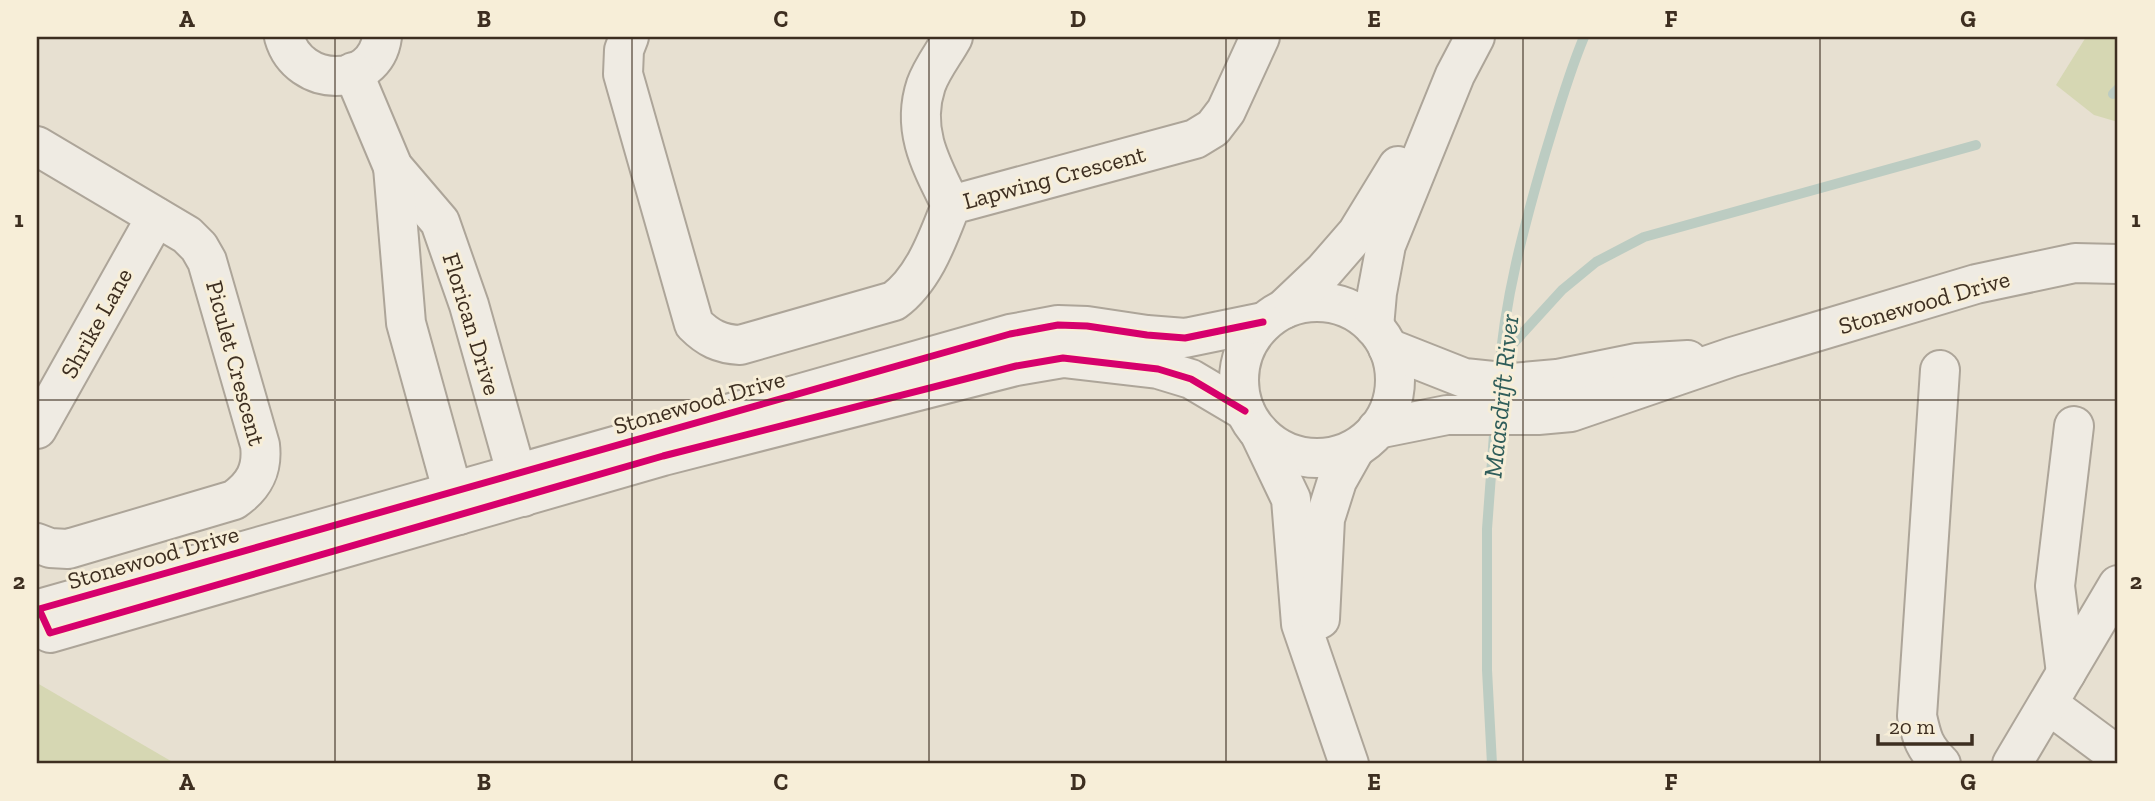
<svg xmlns="http://www.w3.org/2000/svg" width="2155" height="801" viewBox="0 0 2155 801" font-family="'Zilla Slab',serif">
  <style>
    .green { fill: #d6d7b3 }
    .lines { fill: none; stroke-linecap: round; stroke-linejoin: round }
    .stream { stroke: #bcccc2; stroke-width: 10 }
    .minor-casing { stroke: #ada599; stroke-width: 42 }
    .minor { stroke: #efebe3; stroke-width: 38 }
    .cycleway-casing { stroke: #f7eed8; stroke-width: 11 }
    .cycleway { stroke: #d6006c; stroke-width: 7 }
    .grid { fill: none; stroke: #3d2e20; stroke-width: 2; stroke-opacity: 0.55 }
    .labels { text-anchor: middle; dominant-baseline: central; stroke-width: 6; stroke-linejoin: round; paint-order: stroke }
    .street-label { font-size: 24px; fill: #3d2e20; stroke: #f7eed8 }
    .water-label { font-size: 26px; font-style: italic; fill: #2f5d5a; stroke: #f7eed8 }
    .neatline { fill: none; stroke: #3d2e20; stroke-width: 2.5 }
    .grid-label { font-size: 23px; text-anchor: middle; font-weight: bold; fill: #3d2e20 }
  </style>
  <rect width="100%" height="100%" fill="#e7e0d1"/>
  <g class="green">
    <polygon points="2086,37 2118,37 2118,122 2094,115 2056,85"/>
    <polygon points="37,683 176,764 37,764"/>
  </g>
  <g class="lines">
    <g class="stream">
      <polyline points="2113,94 2118,89"/>
      <polyline points="1500,358 1562,290 1596,262 1644,237 1976,145"/>
      <path d="M1499 375C1504 300 1524 226 1545 154 1557 115 1568 75 1584 37"/>
      <polyline points="1492,764 1487,670 1487,529 1495,421"/>
    </g>
    <defs>
      <g id="minor">
        <path d="M284 37C299 89 375 89 382 37"/>
        <path d="M629 37 624 50 623 74 694 324C708 338 720 344 740 345L894 301C924 279 938 238 951 205L1195 139 1213 128 1226 111 1260 37"/>
        <polyline points="353,72 393,167 440,222 469,305 523,497"/>
        <path d="M37 146 187 235 199 247 207 261 260 445C263 470 254 486 234 500L68 549 50 548 37 543"/>
        <polyline points="393,167 406,323 459,515"/>
        <path d="M951 205C931 165 911 130 926 85 932 68 945 52 953 37"/>
        <circle cx="1317" cy="380" r="78"/>
        <polyline points="1284,309 1324,271 1357,233 1398,166"/>
        <polyline points="1374,327 1377,293 1386,245 1455,75 1475,37"/>
        <polyline points="1388,348 1464,378 1512,383 1557,379 1636,363 1688,360"/>
        <path d="M1940 370 1917 716C1922 739 1924 747 1941 764"/>
        <polyline points="1245,411 1191,379 1158,369 1063,358 1016,366 663,456 50,633 39,609 1010,334 1058,325 1087,326 1147,335 1185,338 1263,322"/>
        <polyline points="37,429 156,217"/>
        <polyline points="1377,429 1447,415 1538,415 1571,412 1732,357 1976,284 2075,263 2118,264"/>
        <polyline points="1259,432 1291,499 1301,624 1349,764"/>
        <polyline points="1320,619 1325,519 1337,481 1355,449"/>
        <polyline points="2066,673 2055,586 2074,426"/>
        <polyline points="2048,704 2118,756"/>
        <polyline points="2012,764 2118,585"/>
      </g>
    </defs>
    <use href="#minor" class="minor-casing"/>
    <use href="#minor" class="minor"/>
    <defs>
      <polyline id="cycleway" points="1245,411 1191,379 1158,369 1063,358 1016,366 663,456 50,633 39,609 1010,334 1058,325 1087,326 1147,335 1185,338 1263,322"/>
    </defs>
    <use href="#cycleway" class="cycleway-casing"/>
    <use href="#cycleway" class="cycleway"/>
  </g>
  <path class="grid" d="M335 37V764M632 37V764M929 37V764M1226 37V764M1523 37V764M1820 37V764M37 400H2118"/>
  <g class="labels">
    <g class="street-label">
      <text transform="translate(1054 177) rotate(-15)">Lapwing Crescent</text>
      <text transform="translate(1924 302) rotate(-16)">Stonewood Drive</text>
      <text transform="translate(96 323) rotate(-61)">Shrike Lane</text>
      <text transform="translate(472 324) rotate(73)">Florican Drive</text>
      <text transform="translate(236 363) rotate(75)">Piculet Crescent</text>
      <text transform="translate(699 402) rotate(-16)">Stonewood Drive</text>
      <text transform="translate(153 557) rotate(-16)">Stonewood Drive</text>
    </g>
    <g class="water-label">
      <text transform="translate(1501 396) rotate(-84)">Maasdrift River</text>
    </g>
  </g>
  <rect width="2155" height="801" fill="none" stroke="#f7eed8" stroke-width="77"/>
  <path d="M1878 734v10h94v-10" fill="none" stroke="#3d2e20" stroke-width="3.5"/>
  <text x="1889" y="734" font-size="21" fill="#3d2e20" stroke="#f7eed8" stroke-width="5" paint-order="stroke">20 m</text>
  <rect x="38" y="38" width="2078" height="724" class="neatline"/>
  <g class="grid-label">
    <text x="187" y="27">A</text>
    <text x="484" y="27">B</text>
    <text x="781" y="27">C</text>
    <text x="1078" y="27">D</text>
    <text x="1374" y="27">E</text>
    <text x="1671" y="27">F</text>
    <text x="1968" y="27">G</text>
    <text x="19" y="227">1</text>
    <text x="2136" y="227">1</text>
    <text x="19" y="589">2</text>
    <text x="2136" y="589">2</text>
    <text x="187" y="790">A</text>
    <text x="484" y="790">B</text>
    <text x="781" y="790">C</text>
    <text x="1078" y="790">D</text>
    <text x="1374" y="790">E</text>
    <text x="1671" y="790">F</text>
    <text x="1968" y="790">G</text>
  </g>
</svg>
